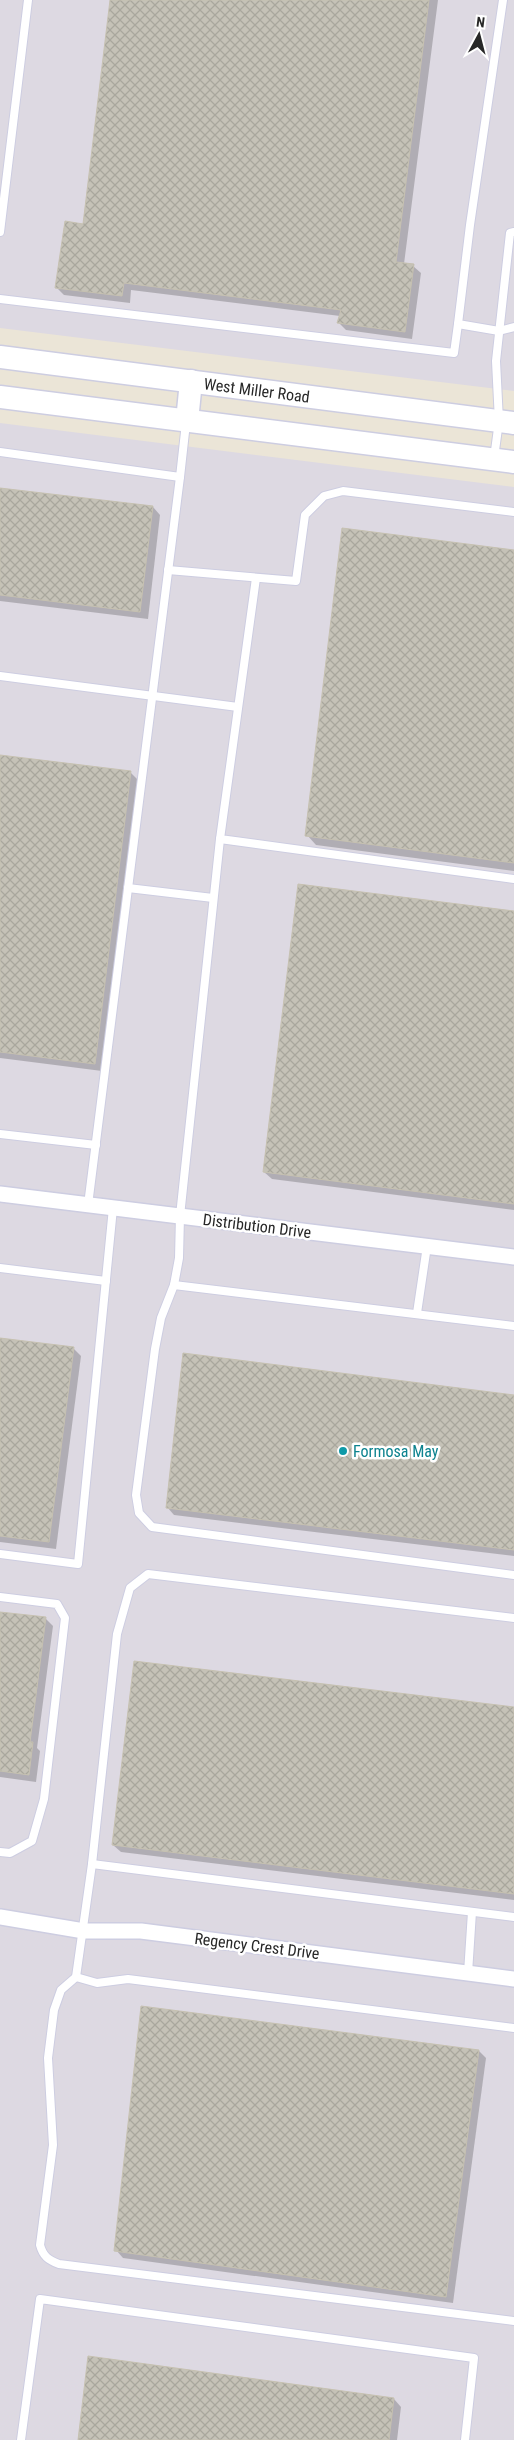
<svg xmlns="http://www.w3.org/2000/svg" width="514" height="2440" viewBox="0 0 514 2440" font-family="'Roboto Condensed',sans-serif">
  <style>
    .industrial { fill: #ddd9e2 }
    .shadow { fill: #0003 }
    .building { fill: url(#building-cross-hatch); stroke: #c6c1b1 }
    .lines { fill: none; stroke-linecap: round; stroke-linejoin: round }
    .lane-casing { stroke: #cdcde1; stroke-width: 10 }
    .street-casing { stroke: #cdcde1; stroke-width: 18 }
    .secondary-casing { stroke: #cdcde1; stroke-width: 25 }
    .lane { stroke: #fff; stroke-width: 8 }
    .street { stroke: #fff; stroke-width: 15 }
    .secondary { stroke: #fff; stroke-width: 22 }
    .culture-dot { fill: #0f9aa8; stroke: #fff; stroke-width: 2 }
    .labels { text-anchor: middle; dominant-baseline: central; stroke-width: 5; stroke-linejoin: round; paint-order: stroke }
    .street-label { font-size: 16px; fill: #272727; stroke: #fff }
    .culture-label { font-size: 16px; fill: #0d838f; stroke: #fff; text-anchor: start }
  </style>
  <defs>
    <pattern id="building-cross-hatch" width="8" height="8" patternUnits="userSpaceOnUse" patternTransform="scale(1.25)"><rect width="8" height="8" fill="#c5c2b7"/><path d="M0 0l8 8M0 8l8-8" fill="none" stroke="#a9a79d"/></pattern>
  </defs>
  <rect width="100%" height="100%" fill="#ebe5d7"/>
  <g class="industrial">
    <polygon points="0,0 514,0 514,391 0,328"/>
    <polygon points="0,423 514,487 514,2440 0,2440"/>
  </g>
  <g class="shadow">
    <polygon points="111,0 438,0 404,264 413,266 421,273 412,339 346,330 338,322 340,316 131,290 130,303 64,295 57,288 84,225"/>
    <polygon points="0,489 153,507 160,515 148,619 0,601"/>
    <polygon points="514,552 514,871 316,845 307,835"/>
    <polygon points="0,756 130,772 138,780 102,1071 0,1058"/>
    <polygon points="514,912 514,1210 272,1179 264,1172"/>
    <polygon points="0,1339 74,1349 81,1356 56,1549 0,1542"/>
    <polygon points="514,1396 514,1556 174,1515 167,1507"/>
    <polygon points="0,1613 45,1618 53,1626 37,1748 40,1751 36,1782 0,1777"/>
    <polygon points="514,1708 514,1900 121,1852 113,1845"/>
    <polygon points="479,2051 486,2058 453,2303 123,2258 116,2250"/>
    <polygon points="394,2399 401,2407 397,2440 79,2440"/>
  </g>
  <g class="building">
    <polygon points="110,0 429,0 396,262 414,264 405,332 337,323 341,310 124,283 122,296 55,288 65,221 83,224"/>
    <polygon points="0,488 153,506 140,612 0,595"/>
    <polygon points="342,528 514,550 514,863 305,836"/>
    <polygon points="0,755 131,771 95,1064 0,1052"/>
    <polygon points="298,884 514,911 514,1204 263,1172"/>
    <polygon points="0,1338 74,1347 49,1542 0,1536"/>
    <polygon points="183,1353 514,1395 514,1550 166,1508"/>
    <polygon points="0,1612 46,1617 30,1742 33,1742 29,1775 0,1771"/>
    <polygon points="134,1661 514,1707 514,1894 112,1845"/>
    <polygon points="141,2006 479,2050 446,2297 114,2251"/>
    <polygon points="88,2356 394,2398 389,2440 78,2440"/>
  </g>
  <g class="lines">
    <defs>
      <g id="lane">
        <polyline points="503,0 470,225 458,324 499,331 514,327"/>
        <polyline points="0,232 28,0"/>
        <polyline points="0,299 454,353 458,324"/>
        <polyline points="0,452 180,477 186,423"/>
        <polyline points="494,458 499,421 496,361 510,233 514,232"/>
        <polyline points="168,570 296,581 305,515 324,496 343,491 514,512"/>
        <polyline points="256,578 220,839 514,879"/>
        <polyline points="0,676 238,707"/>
        <polyline points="220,839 180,1216 179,1258 174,1285 161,1318 155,1349 136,1495 139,1513 152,1527 514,1575"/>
        <polyline points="128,888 213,898"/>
        <polyline points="0,1134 96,1145"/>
        <polyline points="88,1205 180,477"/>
        <polyline points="0,1268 106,1281"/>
        <polyline points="174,1285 514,1326"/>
        <polyline points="417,1313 427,1246"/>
        <polyline points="0,1554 78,1564 113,1208"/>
        <polyline points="0,1597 57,1604 65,1618 44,1799 32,1841 10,1853 0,1852"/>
        <polyline points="514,1618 148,1574 130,1588 117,1634 92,1864 76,1977 97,1983 128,1979 514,2028"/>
        <polyline points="92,1864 514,1917"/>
        <polyline points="468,1973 472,1912"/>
        <path d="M76 1977 61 1990 54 2010 48 2058 53 2145 40 2245C43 2256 48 2260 59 2264L514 2321"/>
        <polyline points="21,2440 40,2299 474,2358 465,2440"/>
      </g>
      <g id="street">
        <polyline points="0,1194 514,1257"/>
        <polyline points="0,1917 84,1931 141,1931 514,1979"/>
      </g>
      <g id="secondary">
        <path id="s1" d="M0 357 514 423"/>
        <polyline points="0,397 514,462"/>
        <polyline points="187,421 191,381"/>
      </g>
    </defs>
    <use href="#lane" class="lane-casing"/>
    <use href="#street" class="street-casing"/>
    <use href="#secondary" class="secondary-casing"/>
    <use href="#lane" class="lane"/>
    <use href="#street" class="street"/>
    <use href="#secondary" class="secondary"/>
  </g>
  <circle class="culture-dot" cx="343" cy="1451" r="5"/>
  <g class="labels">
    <g class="street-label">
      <text stroke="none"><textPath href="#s1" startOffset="259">West Miller Road</textPath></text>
      <text transform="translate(257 1226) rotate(7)">Distribution Drive</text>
      <text transform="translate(257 1946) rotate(7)">Regency Crest Drive</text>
    </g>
    <g class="culture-label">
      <text x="353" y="1451">Formosa May</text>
    </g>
  </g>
  <g transform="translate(479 35) rotate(7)" stroke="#ffffff" stroke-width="4" paint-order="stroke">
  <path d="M0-4L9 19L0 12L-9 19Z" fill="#272727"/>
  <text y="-8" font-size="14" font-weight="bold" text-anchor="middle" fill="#272727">N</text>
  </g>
</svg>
